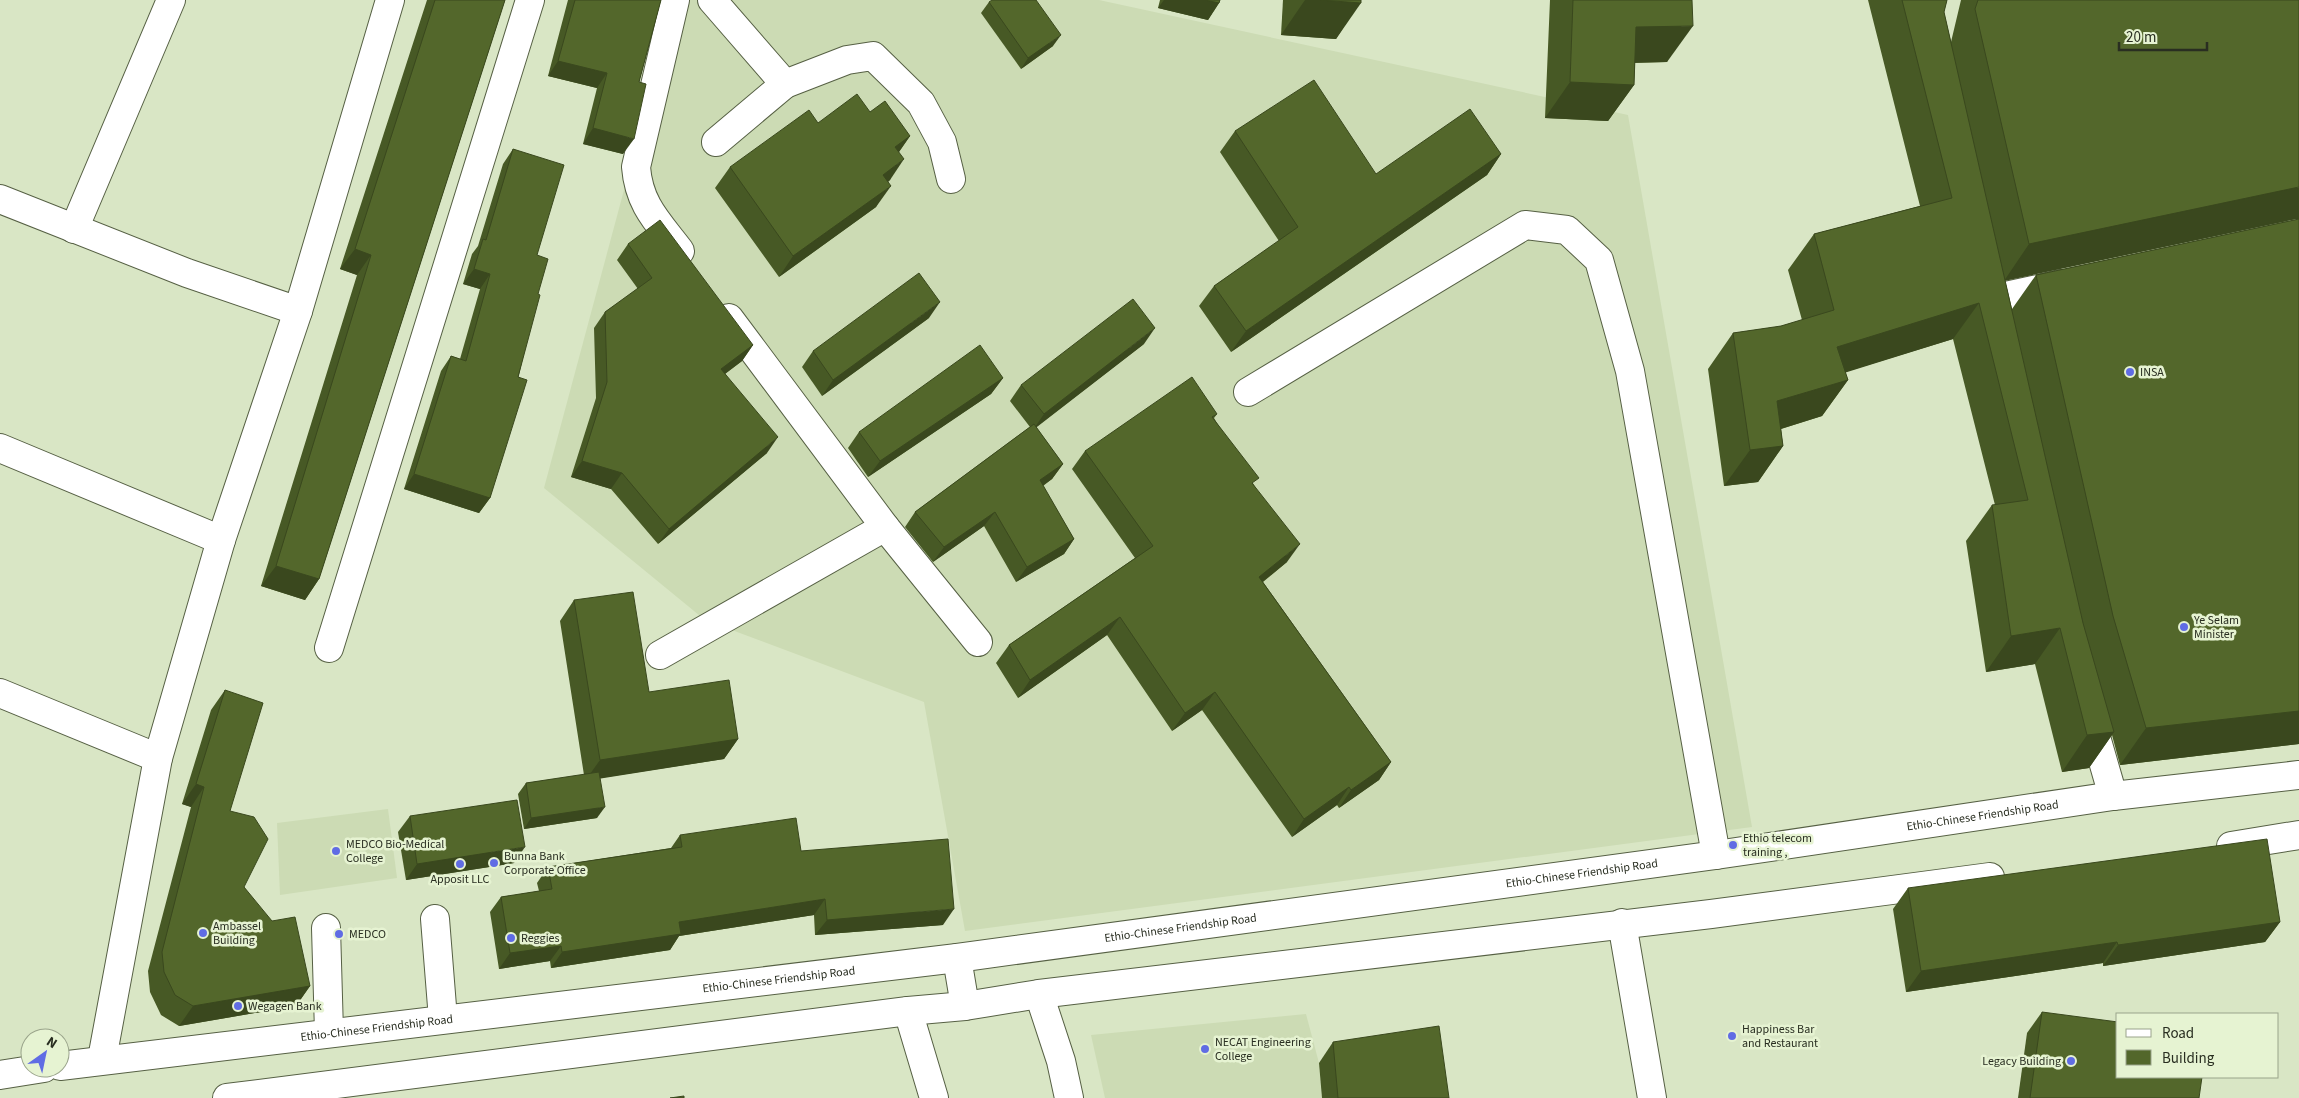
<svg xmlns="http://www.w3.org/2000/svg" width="2299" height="1098" viewBox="0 0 2299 1098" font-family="'Source Sans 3',sans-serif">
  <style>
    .built { fill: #ccdbb4 }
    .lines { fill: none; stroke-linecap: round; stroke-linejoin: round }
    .minor-casing { stroke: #566044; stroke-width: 30 }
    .major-casing { stroke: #566044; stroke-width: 30 }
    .minor { stroke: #fff; stroke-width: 28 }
    .major { stroke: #fff; stroke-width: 28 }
    .wall { fill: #475925 }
    .shaded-wall { fill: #3a481e }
    .building { fill: #53672b; stroke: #3a481e }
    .poi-dot { fill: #606ce4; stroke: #e6f3d2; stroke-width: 2 }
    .labels { text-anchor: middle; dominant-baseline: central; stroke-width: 5; stroke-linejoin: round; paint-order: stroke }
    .poi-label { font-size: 12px; fill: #292e21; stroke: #e6f3d2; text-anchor: start }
    .street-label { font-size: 12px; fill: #292e21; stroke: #e6f3d2 }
  </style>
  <rect width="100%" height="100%" fill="#d9e6c5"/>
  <g class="built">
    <polygon points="675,0 1099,0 1628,115 1752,827 965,931 924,702 705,620 544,488"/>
    <polygon points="388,809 397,878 280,895 277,823"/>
    <polygon points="1306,1014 1319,1063 1322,1098 1105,1098 1091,1035"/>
  </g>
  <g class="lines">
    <defs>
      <g id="minor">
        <path d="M675 0 636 167C639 205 658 222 680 251"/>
        <polyline points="712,0 785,84 716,142"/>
        <polyline points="785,84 847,60 873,56 921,103 942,142 951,179"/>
        <polyline points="0,199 187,273 298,311 390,0"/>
        <polyline points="74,229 171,0"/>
        <polyline points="1992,299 2061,284"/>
        <polyline points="729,318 885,527 978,642"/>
        <polyline points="1248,392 1525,225 1567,230 1599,260 1630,371 1716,855"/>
        <polyline points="0,448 221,540 158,758 102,1059"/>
        <polyline points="221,540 298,311"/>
        <polyline points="329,648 530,0"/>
        <polyline points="660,655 885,527"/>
        <polyline points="0,693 158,758"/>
        <polyline points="2090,716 2113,796"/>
        <polyline points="435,919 443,1019"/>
        <polyline points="1622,923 1652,1098"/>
        <polyline points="326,928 329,1032"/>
        <polyline points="1039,994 1061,1061 1069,1098"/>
        <polyline points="908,1011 934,1098"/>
      </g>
      <g id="major">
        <polyline points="2231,846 2299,835"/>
        <polyline points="957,958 965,1006"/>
        <path id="s1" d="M60 1066 957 958 1716 855 2113 796 2299 775"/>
        <polyline points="0,1075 44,1068"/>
        <polyline points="227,1098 908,1011 965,1006 1039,994 1711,914 1990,877"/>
      </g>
    </defs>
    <use href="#minor" class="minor-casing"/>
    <use href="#major" class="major-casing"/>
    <use href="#minor" class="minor"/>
    <use href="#major" class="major"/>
  </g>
  <g class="wall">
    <polygon points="427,0 505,0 319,579 305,600 261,586 357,275 340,269"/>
    <polygon points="568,0 661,0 639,82 623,154 583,144 597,88 548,76"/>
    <polygon points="1160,0 1220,0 1219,3 1208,20 1158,8"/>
    <polygon points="1283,0 1361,0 1336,39 1281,35"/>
    <polygon points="1550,0 1692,0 1667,62 1635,63 1634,85 1608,121 1545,118"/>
    <polygon points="1868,0 1947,0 1944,12 1951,42 1961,0 2299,0 2296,219 2005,280 2012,309 2036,275 2299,219 2299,744 2120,765 2112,735 2089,768 2062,772 2035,664 1986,672 1966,541 1992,505 1995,505 1953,339 1845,372 1848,380 1822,416 1781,429 1783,446 1758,482 1724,486 1708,369 1733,333 1781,326 1802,320 1788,270 1814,234 1920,206"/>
    <polygon points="989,2 1053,46 1021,69 981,13"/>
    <polygon points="870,112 910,136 899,152 890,180 888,182 876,207 779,277 715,188 730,167 818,123"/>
    <polygon points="1235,131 1376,174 1501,154 1487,175 1231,352 1199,306 1214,286 1279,241 1220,152"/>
    <polygon points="513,149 537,255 538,294 490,498 479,513 404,489 441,371 451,356 460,359 480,289 463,284 472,254 478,246 503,164"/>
    <polygon points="628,244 753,345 742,361 725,374 767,453 658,544 611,489 571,477 596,398 594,328 605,312 638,289 617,260"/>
    <polygon points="929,318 822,396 802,367 813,351"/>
    <polygon points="1144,344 1036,427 1063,464 1052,479 1043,486 1074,539 1064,554 1016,582 984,526 933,562 905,527 915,512 1030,427 1010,401 1021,385"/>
    <polygon points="1003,378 991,394 868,477 848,448 859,432"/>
    <polygon points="1217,414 1214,418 1254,485 1287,562 1263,582 1391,762 1379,780 1339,808 1337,805 1292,837 1202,710 1172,731 1107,635 1018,698 996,663 1009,645 1135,558 1072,469 1085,451"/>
    <polygon points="574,600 649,692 738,739 724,759 600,778 597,818 524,829 518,794 526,783 584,775 560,621"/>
    <polygon points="225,690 230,811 244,887 310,986 296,1006 179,1026 161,1015 150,992 148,971 191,807 182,804 211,710"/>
    <polygon points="410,816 514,863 406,880 398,832"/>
    <polygon points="680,835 801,851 943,925 815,935 814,915 679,936 670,950 551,968 550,961 499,969 490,912 501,897 539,891 537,883 548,867 671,848"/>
    <polygon points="1908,888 2280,922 2265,942 2103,966 2103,963 1906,992 1893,909"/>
    <polygon points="2042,1012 2199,1098 2018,1098 2027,1033"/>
    <polygon points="1333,1042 1449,1098 1322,1098 1319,1063"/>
  </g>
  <g class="shaded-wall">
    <polygon points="1164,0 1205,0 1219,3 1208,20 1158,8"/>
    <polygon points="1305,0 1320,0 1361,3 1336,39 1281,35"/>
    <polygon points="1693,26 1667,62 1611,63 1636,27"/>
    <polygon points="1061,35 1053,46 1021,69 1028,58"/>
    <polygon points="558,61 607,73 597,88 548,76"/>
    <polygon points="1570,82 1634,85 1608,121 1545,118"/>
    <polygon points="593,128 634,139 623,154 583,144"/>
    <polygon points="910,136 896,156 895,147"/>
    <polygon points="1501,154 1487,175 1231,352 1246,331"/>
    <polygon points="904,159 890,180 868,196 883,175"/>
    <polygon points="891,186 876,207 779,277 793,256"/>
    <polygon points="2299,187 2299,219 2296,219 2004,281 2029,244"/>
    <polygon points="355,249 371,255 357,275 340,269"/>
    <polygon points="474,269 490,274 480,289 463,284"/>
    <polygon points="940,302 929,318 822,396 833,380"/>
    <polygon points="1979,303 1953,339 1812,383 1837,347"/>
    <polygon points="1155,328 1144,344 1033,430 1044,414"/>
    <polygon points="753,345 742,361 710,385 721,369"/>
    <polygon points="1003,378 991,394 868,477 880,461"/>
    <polygon points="1848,380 1822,416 1752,438 1777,401"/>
    <polygon points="778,437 767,453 658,544 669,529"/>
    <polygon points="1783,446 1758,482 1724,486 1750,450"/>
    <polygon points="582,461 622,473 611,489 571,477"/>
    <polygon points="1063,464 1052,479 1029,495 1040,480"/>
    <polygon points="414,474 490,498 479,513 404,489"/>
    <polygon points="995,512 984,526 933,562 944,547"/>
    <polygon points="1074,539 1064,554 1016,582 1027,567"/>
    <polygon points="1300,544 1287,562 1246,595 1259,577"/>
    <polygon points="276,566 319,579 305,600 261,586"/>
    <polygon points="1120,617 1107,635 1018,698 1030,680"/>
    <polygon points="2060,628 2035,664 1986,672 2011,636"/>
    <polygon points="1215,692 1202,710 1172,731 1185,713"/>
    <polygon points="2299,711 2299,744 2120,765 2146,728"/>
    <polygon points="2114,732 2089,768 2062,772 2087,735"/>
    <polygon points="738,739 724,759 585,781 600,760"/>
    <polygon points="1391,762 1379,780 1339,808 1351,790"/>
    <polygon points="196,784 204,787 191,807 182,804"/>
    <polygon points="1349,787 1337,805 1292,837 1304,819"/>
    <polygon points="605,807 597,818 524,829 531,818"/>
    <polygon points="525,847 514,863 406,880 417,864"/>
    <polygon points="825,899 814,915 679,936 670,950 551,968 562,952 679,922"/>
    <polygon points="954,909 943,925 815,935 827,920"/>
    <polygon points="2280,922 2265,942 2103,966 2118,945"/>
    <polygon points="2117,942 2103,963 1906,992 1921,971"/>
    <polygon points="561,946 550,961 499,969 510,953"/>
    <polygon points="310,986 296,1006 179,1026 193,1006"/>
  </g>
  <g class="building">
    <polygon points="435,0 505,0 319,579 276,566 371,255 355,249"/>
    <polygon points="575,0 661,0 639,82 646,84 634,139 593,128 607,73 558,61"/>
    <polygon points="992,0 1036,0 1061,35 1028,58 989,2"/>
    <polygon points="1205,0 1220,0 1219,3"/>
    <polygon points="1320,0 1361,0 1361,3"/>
    <polygon points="1573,0 1692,0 1693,26 1636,27 1634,85 1570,82"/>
    <polygon points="1902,0 1947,0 1944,12 2083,623 2114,732 2087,735 2060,628 2011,636 1992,505 2028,500 1979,303 1837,347 1848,380 1777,401 1783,446 1750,450 1733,333 1781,326 1834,310 1814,234 1952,198"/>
    <polygon points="1978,0 2299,0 2299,187 2029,244 1975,9"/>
    <polygon points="1314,80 1376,174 1470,109 1501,154 1246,331 1214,286 1298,227 1235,131"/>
    <polygon points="857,94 870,112 885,101 910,136 895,147 904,159 883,175 891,186 793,256 730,167 809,110 818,123"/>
    <polygon points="513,149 564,165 537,255 548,259 538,294 540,295 518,377 527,380 490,498 414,474 451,356 466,361 490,274 474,269 483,239 486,240"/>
    <polygon points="2299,219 2299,711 2146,728 2113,616 2036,275"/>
    <polygon points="660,220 753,345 721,369 778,437 669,529 622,473 582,461 607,382 605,312 652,278 628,244"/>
    <polygon points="919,273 940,302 833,380 813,351"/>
    <polygon points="1133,299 1155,328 1044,414 1021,385"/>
    <polygon points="980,345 1003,378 880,461 859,432"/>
    <polygon points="1192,377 1217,414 1212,417 1259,478 1252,483 1300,544 1259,577 1391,762 1351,790 1349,787 1304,819 1215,692 1185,713 1120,617 1030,680 1009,645 1153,546 1085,451"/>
    <polygon points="1034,424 1063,464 1040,480 1074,539 1027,567 995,512 944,547 915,512"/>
    <polygon points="633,592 649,692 729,680 738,739 600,760 574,600"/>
    <polygon points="225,690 263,703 230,811 254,817 268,839 244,887 272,921 295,917 310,986 193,1006 175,995 164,972 162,952 204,787 196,784"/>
    <polygon points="599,772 605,807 531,818 526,783"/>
    <polygon points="517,800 525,847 417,864 410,816"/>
    <polygon points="796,818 801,851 948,839 954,909 827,920 825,899 679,922 681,934 562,952 561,946 510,953 501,897 552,889 548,867 682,847 680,835"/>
    <polygon points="2267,839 2280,922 2118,945 2117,942 1921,971 1908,888"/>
    <polygon points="2042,1012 2118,1022 2118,1077 2202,1077 2199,1098 2030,1098"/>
    <polygon points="1439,1026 1449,1098 1338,1098 1333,1042"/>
    <polygon points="684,1096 684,1098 670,1098"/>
  </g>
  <g class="poi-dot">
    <circle cx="2130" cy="372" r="5"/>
    <circle cx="2184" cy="627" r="5"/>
    <circle cx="1733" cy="845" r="5"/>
    <circle cx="336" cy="851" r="5"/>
    <circle cx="494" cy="863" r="5"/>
    <circle cx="460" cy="864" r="5"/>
    <circle cx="203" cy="933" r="5"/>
    <circle cx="339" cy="934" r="5"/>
    <circle cx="511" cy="938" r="5"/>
    <circle cx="238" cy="1006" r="5"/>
    <circle cx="1732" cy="1036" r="5"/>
    <circle cx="1205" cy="1049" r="5"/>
    <circle cx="2071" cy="1061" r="5"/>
  </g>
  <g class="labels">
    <g class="poi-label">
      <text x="2140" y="372">INSA</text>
      <text x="2194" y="620">Ye Selam<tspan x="2194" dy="14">Minister</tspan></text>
      <text x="1743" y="838">Ethio telecom<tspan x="1743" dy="14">training ,</tspan></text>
      <text x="346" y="844">MEDCO Bio-Medical<tspan x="346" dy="14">College</tspan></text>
      <text x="504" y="856">Bunna Bank<tspan x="504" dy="14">Corporate Office</tspan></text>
      <text x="460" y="879" text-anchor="middle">Apposit LLC</text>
      <text x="213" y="926">Ambassel<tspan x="213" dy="14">Building</tspan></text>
      <text x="349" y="934">MEDCO</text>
      <text x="521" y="938">Reggies</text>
      <text x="248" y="1006">Wegagen Bank</text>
      <text x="1742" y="1029">Happiness Bar<tspan x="1742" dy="14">and Restaurant</tspan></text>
      <text x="1215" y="1042">NECAT Engineering<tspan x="1215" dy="14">College</tspan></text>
      <text x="2061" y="1061" text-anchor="end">Legacy Building</text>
    </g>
    <g class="street-label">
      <text stroke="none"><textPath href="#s1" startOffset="1939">Ethio-Chinese Friendship Road</textPath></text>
      <text stroke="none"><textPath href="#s1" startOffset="1534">Ethio-Chinese Friendship Road</textPath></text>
      <text stroke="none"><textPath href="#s1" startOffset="1129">Ethio-Chinese Friendship Road</textPath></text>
      <text stroke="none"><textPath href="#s1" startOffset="724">Ethio-Chinese Friendship Road</textPath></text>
      <text stroke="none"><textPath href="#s1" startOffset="319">Ethio-Chinese Friendship Road</textPath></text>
    </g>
  </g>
  <rect x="2116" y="1013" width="162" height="65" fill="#e6f3d2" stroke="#9aa48b"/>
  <rect x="2126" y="1029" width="25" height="8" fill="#ffffff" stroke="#9aa48b"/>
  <text x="2162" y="1038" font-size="15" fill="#292e21">Road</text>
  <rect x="2126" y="1050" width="25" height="15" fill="#53672b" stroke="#9aa48b"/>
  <text x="2162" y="1063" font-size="15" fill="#292e21">Building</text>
  <g transform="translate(45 1053) rotate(33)"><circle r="24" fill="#e6f3d2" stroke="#9aa48b"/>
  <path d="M0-4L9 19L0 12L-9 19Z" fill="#606ce4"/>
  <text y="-8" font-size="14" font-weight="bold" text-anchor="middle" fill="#292e21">N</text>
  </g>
  <path d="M2119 42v8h88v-8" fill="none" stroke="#292e21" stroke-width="2.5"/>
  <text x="2126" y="42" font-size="15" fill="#292e21" stroke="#e6f3d2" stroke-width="4" paint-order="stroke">20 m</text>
</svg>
